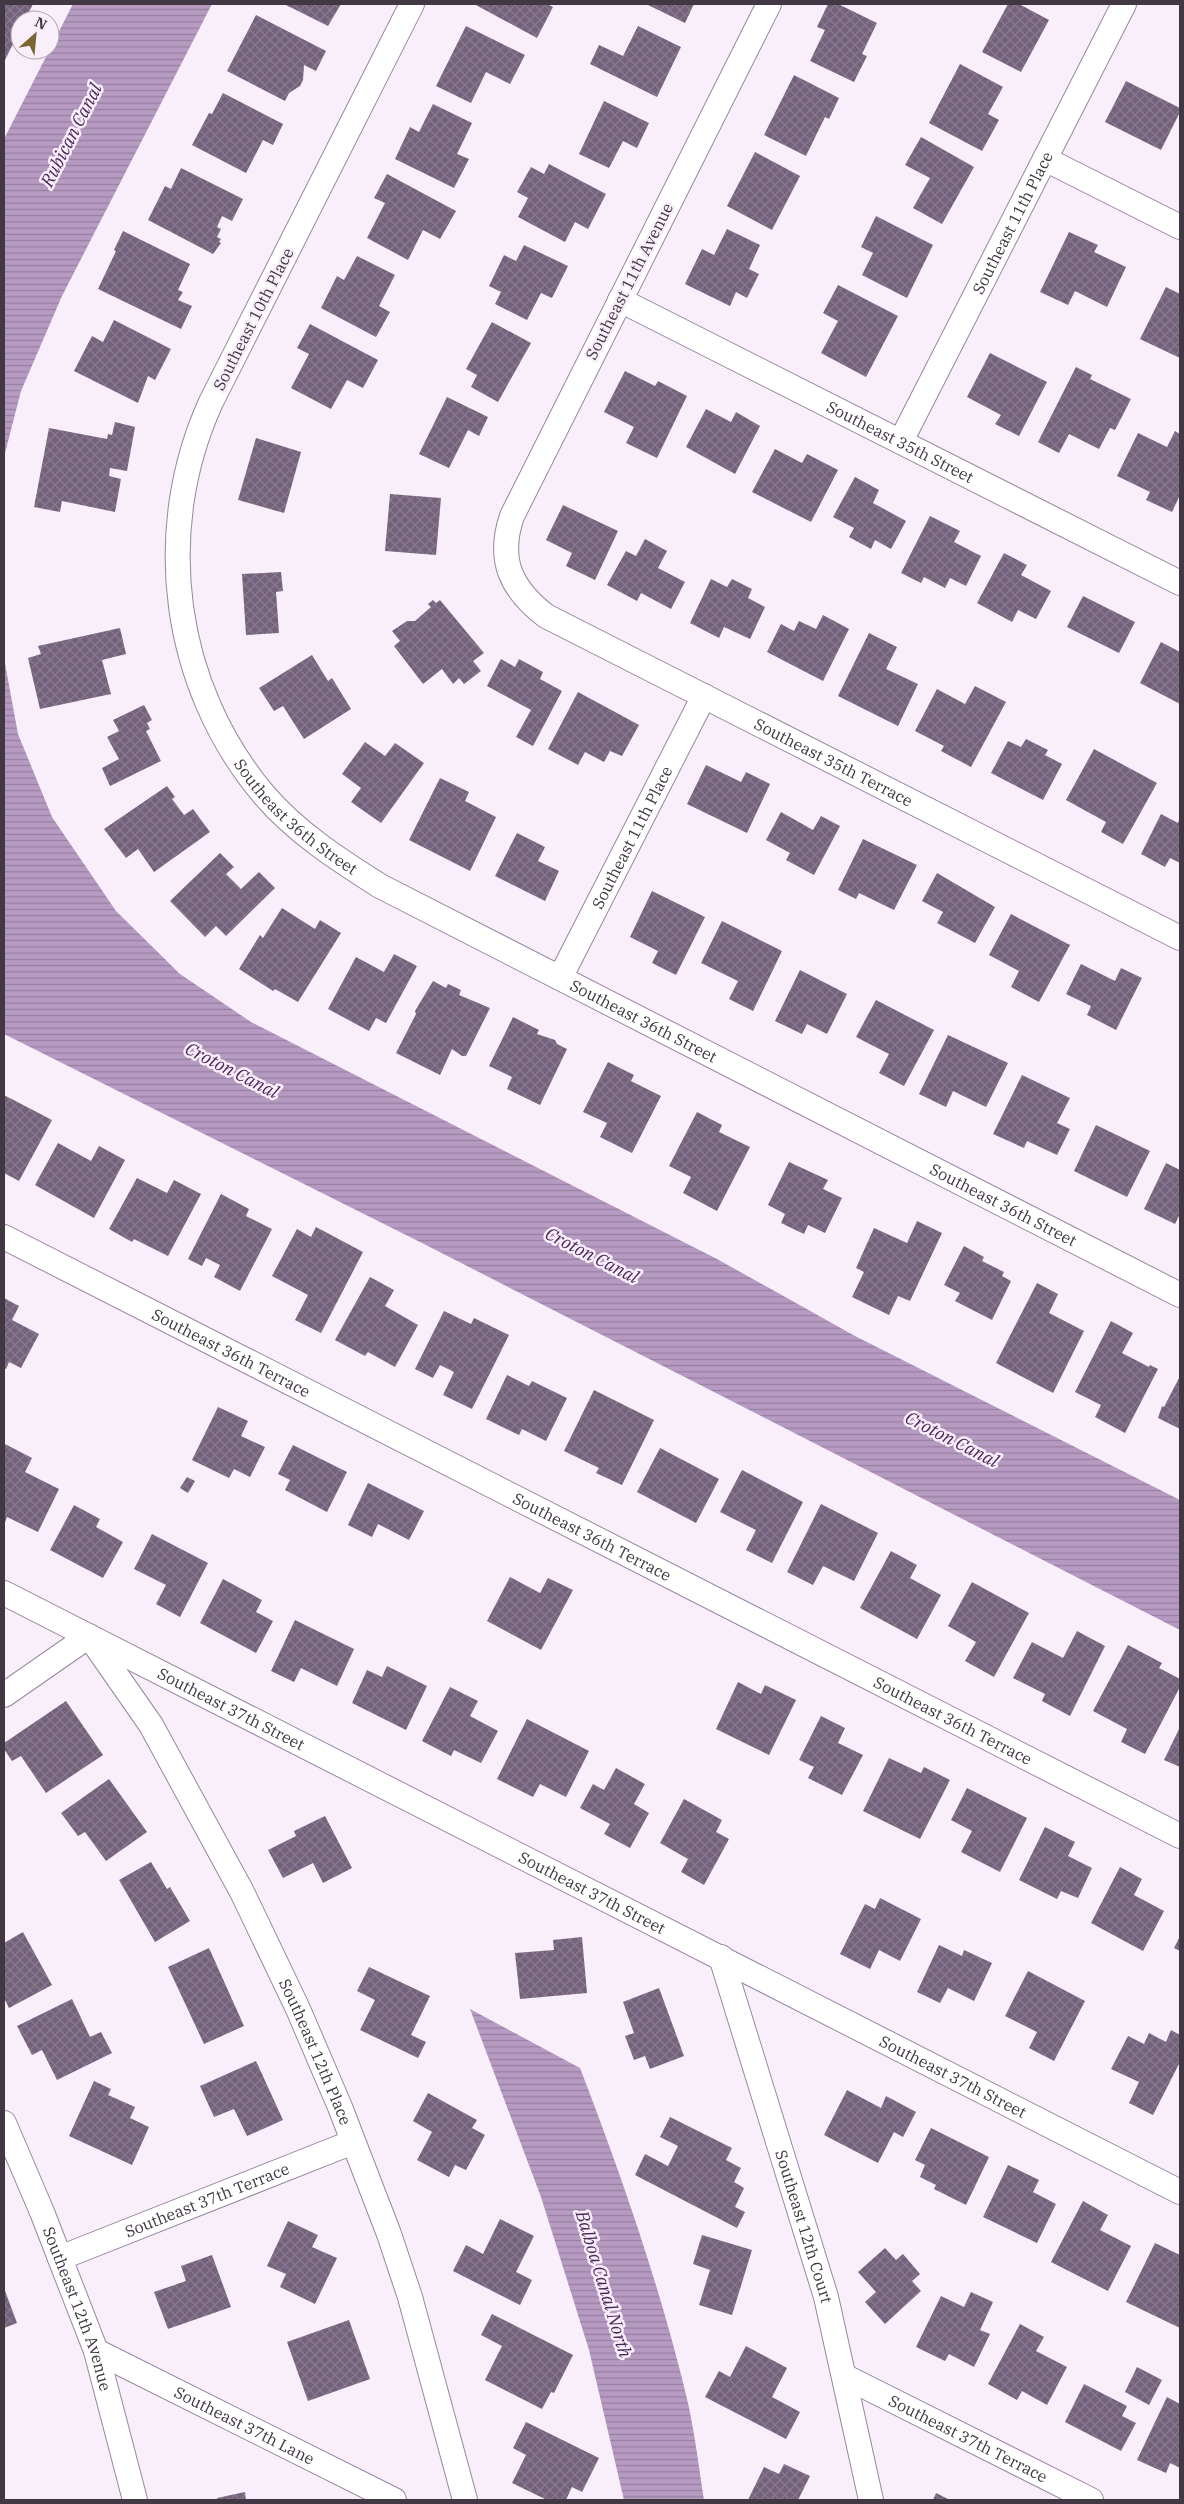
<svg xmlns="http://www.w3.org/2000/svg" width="1184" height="2504" viewBox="0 0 1184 2504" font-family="'IBM Plex Serif',serif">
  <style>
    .water { fill: url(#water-rules) }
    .building { fill: url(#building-cross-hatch) }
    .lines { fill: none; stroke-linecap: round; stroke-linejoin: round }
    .minor-casing { stroke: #9986a1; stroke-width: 26 }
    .minor { stroke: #fff; stroke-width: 24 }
    .labels { text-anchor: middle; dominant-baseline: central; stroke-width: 5; stroke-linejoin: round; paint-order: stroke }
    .street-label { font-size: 16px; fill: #413844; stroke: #f8effb }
    .water-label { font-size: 18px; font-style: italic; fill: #4b2759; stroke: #f8effb }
  </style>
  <defs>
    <pattern id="water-rules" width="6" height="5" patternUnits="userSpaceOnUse" patternTransform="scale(1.25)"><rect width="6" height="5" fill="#b79ac2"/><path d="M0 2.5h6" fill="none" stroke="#967f9f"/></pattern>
    <pattern id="building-cross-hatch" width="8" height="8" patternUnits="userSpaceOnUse" patternTransform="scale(1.25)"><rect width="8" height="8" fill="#74617b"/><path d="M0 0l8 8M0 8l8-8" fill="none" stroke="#887a8e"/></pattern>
  </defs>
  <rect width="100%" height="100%" fill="#f8effb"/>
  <g class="water">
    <polygon points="73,4 212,4 62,296 21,391 4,457 4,139"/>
    <polygon points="4,658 18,734 52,817 116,911 180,974 251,1022 717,1259 855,1336 1180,1500 1180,1630 422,1243 4,1034"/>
    <path d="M470 2009 580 2068C622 2177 661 2289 688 2403 695 2435 699 2468 704 2500H624L589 2350 541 2197Z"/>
  </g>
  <g class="building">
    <polygon points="4,4 33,4 25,20 20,20 20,30 4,62"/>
    <polygon points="284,4 341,4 328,26"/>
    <polygon points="474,4 547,4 553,7 537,38"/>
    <polygon points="646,4 694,4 685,23"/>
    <polygon points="828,4 838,4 877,23 862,54 867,56 854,82 810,61 825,30 817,27"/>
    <polygon points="1008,4 1019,4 1049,20 1021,72 982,52"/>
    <polygon points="256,15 326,51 316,71 304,65 303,80 300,86 289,93 285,101 227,71"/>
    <polygon points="466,26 525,55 510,84 486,72 471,103 436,86"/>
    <polygon points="638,26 681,47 657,97 590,64 599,45 623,56"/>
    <polygon points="960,64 1003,87 988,114 999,120 982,151 929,123"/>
    <polygon points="794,75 839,98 829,119 825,117 806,156 764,135"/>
    <polygon points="1126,81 1180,108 1180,112 1161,150 1105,122"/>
    <polygon points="223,93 283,124 273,145 263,140 246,173 192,145 209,113 212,114"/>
    <polygon points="604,101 649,123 637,148 623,141 609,168 579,154"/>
    <polygon points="433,104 472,123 457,154 469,159 454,188 395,159 410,127 419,132"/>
    <polygon points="921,137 974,167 942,224 913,208 930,178 905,165"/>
    <polygon points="755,152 800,176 772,230 727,206"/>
    <polygon points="549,164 606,194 588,229 575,222 565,242 518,217 528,198 517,192 531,167 544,174"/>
    <polygon points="181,168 243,199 232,221 222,216 217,227 221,229 217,237 221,239 219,242 221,243 213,254 148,220 165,186 171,189"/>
    <polygon points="387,174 456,211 440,239 423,230 408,260 367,238 385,203 374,198"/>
    <polygon points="876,216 933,245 907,298 862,275 873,253 861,247"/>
    <polygon points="727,229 760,245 749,269 759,274 747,298 736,292 730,306 685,284 702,249 714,255"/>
    <polygon points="123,231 190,264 178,290 183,292 178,300 192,306 181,329 98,289 116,251 114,250"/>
    <polygon points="1069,232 1098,245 1094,252 1126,267 1107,307 1075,291 1068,305 1040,292"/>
    <polygon points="524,245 568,266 552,298 541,293 527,320 495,304 501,292 489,286 504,255 516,261"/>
    <polygon points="357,256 395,275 379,306 390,312 376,337 321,308 337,276 344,280"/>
    <polygon points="838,285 898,316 866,377 821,353 838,321 823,313"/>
    <polygon points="1166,287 1180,294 1180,358 1140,339"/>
    <polygon points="114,320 171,349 155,380 148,376 138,403 74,371 92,336 103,342"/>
    <polygon points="492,322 531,343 498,402 471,387 477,375 466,369"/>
    <polygon points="310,324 378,360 363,388 347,380 331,409 291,388 309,354 297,348"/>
    <polygon points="990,353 1047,382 1019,436 995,424 1001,415 967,397"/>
    <polygon points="1076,367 1092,375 1090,379 1131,399 1115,430 1110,428 1099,449 1069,434 1059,453 1038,442"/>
    <polygon points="625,371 655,386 658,381 687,396 657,458 626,443 634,427 604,412"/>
    <polygon points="447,397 488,417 479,436 468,430 449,468 419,454"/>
    <polygon points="706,409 731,422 736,412 760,426 735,474 686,447"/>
    <polygon points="115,422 135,427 127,471 110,468 109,476 121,479 115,512 62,501 60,512 34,507 49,428 107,439 108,434 112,435"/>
    <polygon points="1175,431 1180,434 1180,495 1172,512 1146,500 1150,492 1117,476 1138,433 1167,447"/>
    <polygon points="256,438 301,452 284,513 238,500"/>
    <polygon points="775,449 802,463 807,454 838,470 811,522 752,492"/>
    <polygon points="855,477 879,490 873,503 906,521 891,549 875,540 871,549 849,537 854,528 833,517"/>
    <polygon points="390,494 441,498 436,555 385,551"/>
    <polygon points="563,505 618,531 595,580 566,566 572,553 546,540"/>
    <polygon points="930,516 960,531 954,542 981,556 966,586 950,578 945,588 924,577 921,583 901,573"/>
    <polygon points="645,539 667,551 658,568 685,582 671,609 641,593 637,601 607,585 626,551 636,556"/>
    <polygon points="1004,553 1027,565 1021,575 1051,591 1036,619 1018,610 1012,622 977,603"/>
    <polygon points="281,572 283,591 276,592 279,633 246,635 242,574"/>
    <polygon points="711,579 727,587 732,579 752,589 748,598 765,607 750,639 724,627 719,638 690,623"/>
    <polygon points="1083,596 1135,622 1119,653 1067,627"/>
    <polygon points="433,600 436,603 440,600 484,653 473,661 481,671 464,684 459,678 453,684 442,669 423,684 394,646 400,641 392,631 407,621 415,621 431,607 428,604"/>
    <polygon points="823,615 849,629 823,681 767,652 781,624 794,631 799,621 816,629"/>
    <polygon points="120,628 126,654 102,660 111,694 40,709 28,658 41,654 38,646"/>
    <polygon points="869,633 897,647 886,669 918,684 898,726 838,696"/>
    <polygon points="1161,642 1180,652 1180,704 1140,683"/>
    <polygon points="312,655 328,681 332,678 351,709 304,739 283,706 274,711 259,688"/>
    <polygon points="501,659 515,667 519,659 543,672 540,679 562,691 533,746 516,737 531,710 487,686"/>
    <polygon points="975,686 1006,702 971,767 941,751 944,746 915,731 937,689 965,704"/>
    <polygon points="578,692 639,725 622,756 610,751 604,762 585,752 578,765 548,749"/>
    <polygon points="144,705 152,720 147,723 150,729 146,731 161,761 110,786 102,768 119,759 107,737 119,731 113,720"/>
    <polygon points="1026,739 1048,750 1045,755 1062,764 1043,800 991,773 1008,741 1021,747"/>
    <polygon points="365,742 385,756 395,743 424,763 381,823 351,802 361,788 342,774"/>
    <polygon points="1094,749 1157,783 1123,844 1101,832 1106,822 1066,800"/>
    <polygon points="706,765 741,782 746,772 770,784 747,833 687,804"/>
    <polygon points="440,778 469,792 465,801 496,817 470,871 409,840"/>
    <polygon points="167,786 175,797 172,799 184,815 193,809 210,832 154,872 138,849 126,858 104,829"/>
    <polygon points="781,812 813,830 821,816 840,826 814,875 786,860 790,853 766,840"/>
    <polygon points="1161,814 1178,823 1180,817 1180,863 1170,858 1165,867 1141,854"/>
    <polygon points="517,833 545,847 538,861 559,871 545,901 495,876"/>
    <polygon points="863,839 917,865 894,910 859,893 856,899 838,890"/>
    <polygon points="220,853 234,867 226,874 241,889 259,872 275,888 226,936 216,926 205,937 170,901"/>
    <polygon points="937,873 995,907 975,943 937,923 943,912 922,901"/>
    <polygon points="652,891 705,917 676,975 652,963 658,951 630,937"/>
    <polygon points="282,908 315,929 320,920 341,933 298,1002 275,989 273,991 239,969 260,935 263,938"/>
    <polygon points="1011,914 1070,945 1039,1002 1011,987 1019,971 989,955"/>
    <polygon points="722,921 782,951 753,1011 729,999 738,981 701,963"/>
    <polygon points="394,954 417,966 386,1023 376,1018 369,1031 328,1009 356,957 384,972"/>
    <polygon points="1081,964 1115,981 1121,968 1142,978 1116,1030 1087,1015 1091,1006 1066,994"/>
    <polygon points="800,970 847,994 827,1034 807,1024 802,1034 775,1021"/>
    <polygon points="433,981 446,988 448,984 461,990 459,995 490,1008 466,1056 462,1056 452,1049 440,1075 396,1053 416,1014 415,1011"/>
    <polygon points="876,1000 934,1030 904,1086 879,1073 889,1054 856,1037"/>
    <polygon points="513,1017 539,1030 537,1034 555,1040 557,1044 567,1049 540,1105 507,1089 512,1077 489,1066"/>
    <polygon points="948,1035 1008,1063 986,1107 953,1091 946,1107 919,1094"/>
    <polygon points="608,1062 634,1075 631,1081 661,1096 632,1153 600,1137 607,1123 583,1112"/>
    <polygon points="1022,1075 1070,1098 1057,1123 1070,1129 1057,1155 1027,1141 1024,1148 993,1134"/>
    <polygon points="4,1095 52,1120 19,1181 4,1173"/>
    <polygon points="697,1112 722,1125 719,1132 750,1147 717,1211 683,1193 691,1177 669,1166"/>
    <polygon points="1096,1125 1150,1151 1127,1197 1074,1171"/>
    <polygon points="58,1143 91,1161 99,1146 125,1160 94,1218 35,1185"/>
    <polygon points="789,1162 828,1180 823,1189 842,1198 825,1233 808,1225 804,1234 781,1223 785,1214 768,1205"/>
    <polygon points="1166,1163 1180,1170 1180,1214 1175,1224 1144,1209"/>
    <polygon points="137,1178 167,1193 174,1180 201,1194 168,1256 134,1239 132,1242 109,1229"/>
    <polygon points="221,1194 249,1209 246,1216 272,1229 240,1291 214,1277 220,1265 206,1258 202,1266 188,1259"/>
    <polygon points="917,1221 942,1233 910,1301 898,1296 889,1315 852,1297 864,1272 856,1268 874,1228 907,1243"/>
    <polygon points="316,1227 363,1252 321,1333 295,1320 308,1295 272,1276 297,1229 311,1237"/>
    <polygon points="964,1246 984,1257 982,1261 1004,1272 1002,1276 1011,1281 992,1320 955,1301 960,1293 944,1285"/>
    <polygon points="370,1277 394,1290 385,1306 418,1325 395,1367 368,1352 365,1356 335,1340"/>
    <polygon points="1037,1283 1058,1294 1049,1313 1084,1331 1053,1393 996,1363"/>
    <polygon points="4,1298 19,1306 12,1320 39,1334 21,1368 9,1362 6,1369 4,1368"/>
    <polygon points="444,1311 471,1324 474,1318 509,1335 472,1409 443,1395 454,1372 440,1365 433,1378 415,1369"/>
    <polygon points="1111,1321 1133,1333 1122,1353 1149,1367 1150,1365 1158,1369 1125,1433 1095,1417 1101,1405 1075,1392"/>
    <polygon points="507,1375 529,1386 532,1381 567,1398 546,1441 522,1429 519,1435 486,1419"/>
    <polygon points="1180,1376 1180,1429 1158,1418 1162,1406 1164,1407"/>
    <polygon points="594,1390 654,1420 622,1485 596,1473 599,1468 564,1451"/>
    <polygon points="218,1407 248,1421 241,1436 265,1447 250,1477 234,1469 229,1478 192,1460"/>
    <polygon points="5,1444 32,1458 25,1472 59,1489 38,1532 7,1517 4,1525"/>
    <polygon points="293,1445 347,1472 327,1512 285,1490 290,1480 278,1474"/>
    <polygon points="660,1448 719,1479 696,1523 637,1492"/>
    <polygon points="742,1470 803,1502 772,1563 746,1550 756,1530 720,1512"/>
    <polygon points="187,1477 195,1481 188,1493 180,1488"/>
    <polygon points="368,1483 424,1511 409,1540 378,1524 372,1537 348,1525"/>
    <polygon points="821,1504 878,1533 854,1581 823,1566 813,1585 787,1572"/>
    <polygon points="74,1505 100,1519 96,1527 123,1542 103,1578 50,1550"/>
    <polygon points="152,1534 208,1563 180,1617 156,1604 166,1585 134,1569"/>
    <polygon points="891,1551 917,1565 910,1578 941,1595 917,1639 860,1608"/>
    <polygon points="510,1577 540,1593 548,1578 573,1590 541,1650 487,1621"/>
    <polygon points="223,1579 262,1600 256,1612 273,1621 256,1653 200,1623"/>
    <polygon points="972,1582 1029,1613 994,1677 965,1661 976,1642 948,1626"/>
    <polygon points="295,1620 354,1649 337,1686 301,1668 294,1682 271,1671"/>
    <polygon points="1077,1631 1105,1646 1070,1716 1042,1701 1045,1694 1013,1678 1032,1642 1063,1658"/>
    <polygon points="1128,1645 1162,1663 1159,1668 1180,1679 1180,1687 1145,1754 1121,1742 1127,1729 1093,1711"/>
    <polygon points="387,1666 427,1686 406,1730 352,1703 367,1670 382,1677"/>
    <polygon points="738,1682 761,1694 765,1685 796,1700 769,1755 716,1729"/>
    <polygon points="450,1687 478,1701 470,1716 498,1731 481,1763 454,1750 451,1756 422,1741"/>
    <polygon points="66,1701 103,1755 46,1793 21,1756 12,1761 4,1749 4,1743"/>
    <polygon points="821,1716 845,1728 838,1743 863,1755 842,1795 808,1778 814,1767 799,1760"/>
    <polygon points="527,1719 589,1751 566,1797 540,1784 533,1797 497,1779"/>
    <polygon points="1180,1727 1180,1767 1164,1760"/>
    <polygon points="889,1758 921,1773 924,1767 950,1780 920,1839 863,1811"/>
    <polygon points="616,1768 645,1784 634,1804 649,1813 630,1848 604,1834 610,1824 580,1808 593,1784 604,1790"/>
    <polygon points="109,1779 147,1832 106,1861 85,1832 78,1836 61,1813"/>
    <polygon points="967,1788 1027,1818 1000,1872 961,1852 972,1831 951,1820"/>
    <polygon points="684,1799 722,1820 716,1832 729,1839 704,1885 681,1872 688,1859 660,1843"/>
    <polygon points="325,1816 352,1868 323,1883 313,1863 283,1878 268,1850 296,1836 294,1831"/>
    <polygon points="1045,1827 1075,1842 1068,1856 1092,1868 1078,1898 1061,1891 1057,1899 1019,1880"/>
    <polygon points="151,1862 167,1889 170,1887 190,1921 155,1942 119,1880"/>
    <polygon points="1120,1867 1142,1879 1134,1895 1164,1911 1143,1951 1091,1923"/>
    <polygon points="880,1898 921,1919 900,1961 879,1950 870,1969 840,1954 865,1904 875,1909"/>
    <polygon points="23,1932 52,1985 9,2008 4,1998 4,1943"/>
    <polygon points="1180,1936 1180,1951 1174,1948"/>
    <polygon points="582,1937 587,1993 520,1999 515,1953 554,1950 553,1940"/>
    <polygon points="939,1945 962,1956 964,1950 992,1963 974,2001 948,1988 940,2003 917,1992"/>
    <polygon points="209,1948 244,2026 204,2044 168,1967"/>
    <polygon points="369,1967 430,1996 411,2035 426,2042 418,2058 360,2030 375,2000 357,1991"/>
    <polygon points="1028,1971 1085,2001 1054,2061 1029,2048 1037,2032 1005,2016"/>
    <polygon points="659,1988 684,2056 650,2069 645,2056 634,2060 625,2036 634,2033 623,2002"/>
    <polygon points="72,1999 90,2037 101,2032 112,2053 57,2080 42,2050 32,2055 17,2026"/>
    <polygon points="1171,2030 1180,2035 1180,2062 1153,2115 1129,2103 1139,2082 1111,2069 1128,2036 1144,2044 1149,2033 1166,2042"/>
    <polygon points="256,2061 283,2120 247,2136 234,2109 214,2117 200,2086"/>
    <polygon points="94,2081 111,2089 108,2095 135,2107 130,2118 149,2127 132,2165 69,2136"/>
    <polygon points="847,2090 881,2108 886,2096 916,2112 903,2137 894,2132 878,2163 824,2135"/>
    <polygon points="428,2093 477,2120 472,2128 485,2135 466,2170 455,2165 449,2177 417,2160 432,2132 413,2121"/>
    <polygon points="670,2117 732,2148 726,2160 741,2168 734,2182 744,2188 735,2207 745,2212 737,2228 635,2175 645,2154 668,2166 678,2146 660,2137"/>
    <polygon points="931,2128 989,2157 966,2205 934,2189 936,2185 920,2177 925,2165 915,2160"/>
    <polygon points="1008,2165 1039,2180 1033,2192 1056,2204 1037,2243 983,2217"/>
    <polygon points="1083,2201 1108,2215 1100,2230 1131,2246 1108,2291 1051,2262"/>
    <polygon points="500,2219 534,2236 516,2272 532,2280 520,2305 453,2271 466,2245 483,2254"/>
    <polygon points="288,2221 318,2235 312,2247 337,2258 315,2304 280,2287 286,2274 267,2266"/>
    <polygon points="702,2235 752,2250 732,2315 699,2305 710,2270 693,2264"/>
    <polygon points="1155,2243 1180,2255 1180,2328 1126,2302"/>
    <polygon points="885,2248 896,2260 903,2254 920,2274 912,2281 921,2291 885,2324 865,2302 876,2292 858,2272"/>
    <polygon points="212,2255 231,2307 168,2329 154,2292 186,2281 181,2266"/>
    <polygon points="4,2288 17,2323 4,2328"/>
    <polygon points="971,2292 993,2302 980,2330 990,2334 974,2367 949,2354 945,2361 916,2347 941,2296 964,2307"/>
    <polygon points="492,2314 573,2355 554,2393 551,2392 542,2409 485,2380 502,2346 481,2335"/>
    <polygon points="349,2320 370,2379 308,2401 287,2342"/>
    <polygon points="1020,2324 1044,2337 1036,2351 1067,2367 1047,2405 1022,2391 1017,2400 988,2384"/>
    <polygon points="746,2346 787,2368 772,2397 800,2412 786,2439 705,2397 719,2371 730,2377"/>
    <polygon points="1137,2367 1162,2380 1149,2405 1125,2392"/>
    <polygon points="1084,2384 1127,2406 1122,2416 1136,2423 1121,2451 1065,2422"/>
    <polygon points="1167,2397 1180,2404 1180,2468 1170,2463 1166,2473 1137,2460"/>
    <polygon points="526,2422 599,2458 582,2492 572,2487 566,2500 547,2500 512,2483 526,2455 513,2448"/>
    <polygon points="784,2464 810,2476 798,2500 748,2500 764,2467 779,2474"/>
    <polygon points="245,2492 246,2500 217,2500 217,2498"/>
    <polygon points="936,2493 950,2500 933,2500"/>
  </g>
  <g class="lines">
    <defs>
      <g id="minor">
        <path id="s1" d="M412 4 211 402C152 531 172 687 265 796 297 833 339 860 380 886L1180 1295"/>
        <path id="s2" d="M769 4 512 516C497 560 511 589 546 616L1180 938"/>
        <polyline points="1045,159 1180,227"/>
        <path id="s3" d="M620 300 1180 583"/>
        <path id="s4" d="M901 441 1124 4"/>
        <path id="s5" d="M560 978 704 696"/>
        <path id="s6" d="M4 1237 1180 1836"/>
        <path id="s7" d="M4 1593 1180 2192"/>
        <path id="s8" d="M4 1695 89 1636 151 1725 242 1892 298 2009 340 2107 389 2234 410 2297 465 2500"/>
        <path id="s9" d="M721 1957 826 2297 871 2500"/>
        <path id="s10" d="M4 2123 42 2212 96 2351 135 2500"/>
        <path id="s11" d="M60 2258 353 2142"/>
        <path id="s12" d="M96 2351 394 2500"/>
        <path id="s13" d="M844 2376 1091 2500"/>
      </g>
    </defs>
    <use href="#minor" class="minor-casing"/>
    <use href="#minor" class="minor"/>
  </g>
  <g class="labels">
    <g class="street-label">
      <text stroke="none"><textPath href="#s4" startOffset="245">Southeast 11th Place</textPath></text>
      <text transform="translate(629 281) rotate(-63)">Southeast 11th Avenue</text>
      <text transform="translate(253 319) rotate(-63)">Southeast 10th Place</text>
      <text stroke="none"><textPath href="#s3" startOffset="314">Southeast 35th Street</textPath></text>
      <text stroke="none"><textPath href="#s2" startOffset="1010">Southeast 35th Terrace</textPath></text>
      <text stroke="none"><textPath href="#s1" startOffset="902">Southeast 36th Street</textPath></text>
      <text stroke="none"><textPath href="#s5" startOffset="158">Southeast 11th Place</textPath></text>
      <text stroke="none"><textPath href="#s1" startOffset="1308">Southeast 36th Street</textPath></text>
      <text stroke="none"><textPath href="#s1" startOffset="1712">Southeast 36th Street</textPath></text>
      <text stroke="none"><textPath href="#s6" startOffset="255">Southeast 36th Terrace</textPath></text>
      <text stroke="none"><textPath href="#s6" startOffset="660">Southeast 36th Terrace</textPath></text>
      <text stroke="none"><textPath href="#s7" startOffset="255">Southeast 37th Street</textPath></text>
      <text stroke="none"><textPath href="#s6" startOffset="1065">Southeast 36th Terrace</textPath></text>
      <text stroke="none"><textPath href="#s7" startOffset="660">Southeast 37th Street</textPath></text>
      <text stroke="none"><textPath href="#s8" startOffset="578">Southeast 12th Place</textPath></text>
      <text stroke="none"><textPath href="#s7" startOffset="1065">Southeast 37th Street</textPath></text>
      <text stroke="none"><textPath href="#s11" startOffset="158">Southeast 37th Terrace</textPath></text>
      <text stroke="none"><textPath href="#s9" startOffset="282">Southeast 12th Court</textPath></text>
      <text stroke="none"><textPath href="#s10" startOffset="200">Southeast 12th Avenue</textPath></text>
      <text stroke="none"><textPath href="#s12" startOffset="166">Southeast 37th Lane</textPath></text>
      <text stroke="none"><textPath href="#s13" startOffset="139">Southeast 37th Terrace</textPath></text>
    </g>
    <g class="water-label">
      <text transform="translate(71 135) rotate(-63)">Rubican Canal</text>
      <text transform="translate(232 1070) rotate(27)">Croton Canal</text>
      <text transform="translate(592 1255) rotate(27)">Croton Canal</text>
      <text transform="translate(952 1439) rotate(27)">Croton Canal</text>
      <text transform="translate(604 2284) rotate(73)">Balboa Canal North</text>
    </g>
  </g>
  <rect width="1184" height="2504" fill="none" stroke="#413844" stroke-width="10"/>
  <g transform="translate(35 35) rotate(27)"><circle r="24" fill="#f8effb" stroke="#afa6b2"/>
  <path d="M0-4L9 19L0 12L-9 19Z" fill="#7a6534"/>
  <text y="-8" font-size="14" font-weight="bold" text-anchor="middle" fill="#413844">N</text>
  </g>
</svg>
